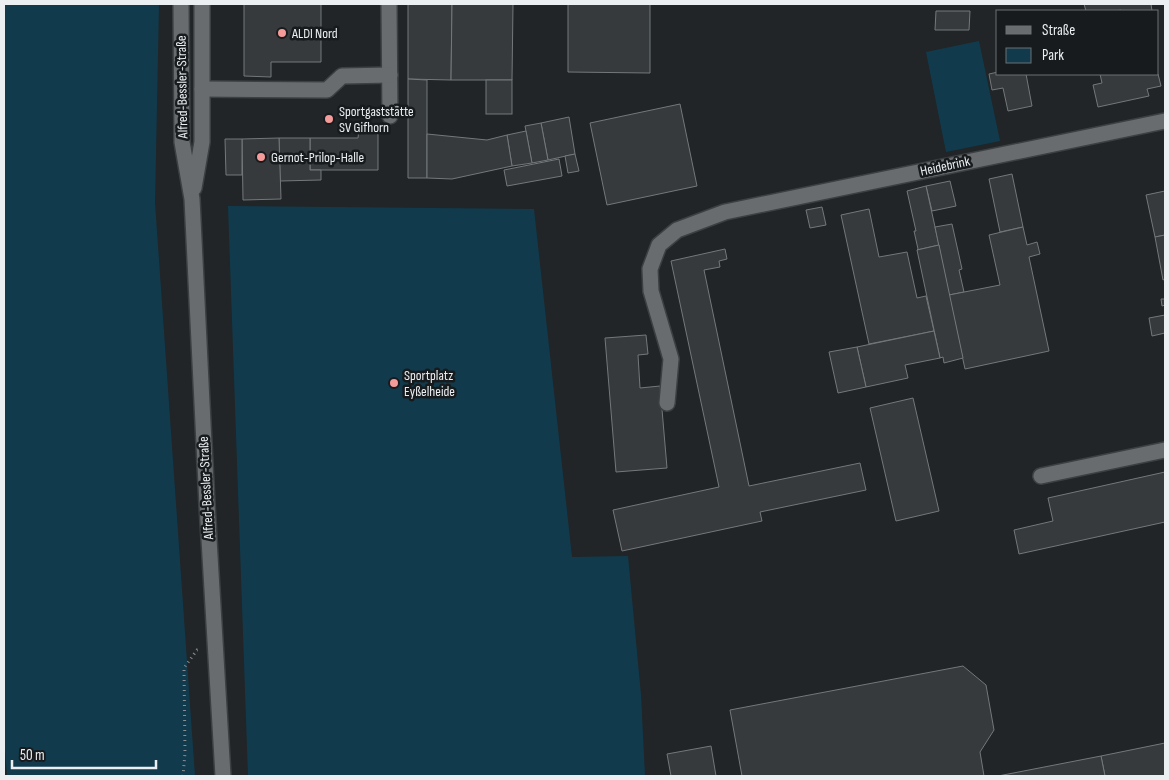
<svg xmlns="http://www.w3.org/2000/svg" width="1169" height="780" viewBox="0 0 1169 780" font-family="'Sofia Sans Condensed',sans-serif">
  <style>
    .green { fill: #113b4d }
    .building { fill: #363a3d; stroke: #73787b }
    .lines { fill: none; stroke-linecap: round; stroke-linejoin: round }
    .minor-casing { stroke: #3c4042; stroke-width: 18 }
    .path { stroke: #8a8d8f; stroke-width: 3; stroke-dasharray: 1 4; stroke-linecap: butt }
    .minor { stroke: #686c6f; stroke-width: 15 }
    .poi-dot { fill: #f59b9a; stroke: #171b1d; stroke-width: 2 }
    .labels { text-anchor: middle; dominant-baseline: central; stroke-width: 5; stroke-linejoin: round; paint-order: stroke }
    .poi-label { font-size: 14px; fill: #eceff1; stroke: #171b1d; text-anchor: start }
    .street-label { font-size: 14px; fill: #eceff1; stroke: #171b1d }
  </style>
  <rect width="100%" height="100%" fill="#212527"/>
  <g class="green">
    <polygon points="4,4 159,4 155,203 195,776 7,776 4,736"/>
    <polygon points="979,41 1000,141 946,152 926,52"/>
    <polygon points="228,206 534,209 572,557 628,556 641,695 645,776 248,776"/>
  </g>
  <g class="building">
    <polygon points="244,4 321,4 321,62 271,62 271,77 244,76"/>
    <polygon points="408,4 452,4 451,80 408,79"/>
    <polygon points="452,4 513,4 512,80 451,80"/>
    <polygon points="568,4 650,4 650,73 568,72"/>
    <polygon points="1084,4 1151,4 1152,11 1121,11 1121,10 1116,11 1086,11"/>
    <polygon points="936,11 970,11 969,30 935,30"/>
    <polygon points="998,72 998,74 1026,74 1032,106 1008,111 1003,88 992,90 989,74"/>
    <polygon points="1100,74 1158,74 1161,86 1147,89 1149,96 1098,107 1093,85 1102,83"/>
    <polygon points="408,79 427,80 427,178 408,178"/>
    <rect x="486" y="80" width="26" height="34"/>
    <polygon points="680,104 697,186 607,205 590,123"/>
    <polygon points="569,117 575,154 548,160 541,123"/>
    <polygon points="541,123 548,160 532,163 525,126"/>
    <polygon points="359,129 378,129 378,170 310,170 310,138 358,138"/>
    <polygon points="526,131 532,163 512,166 507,135"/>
    <polygon points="427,134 487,140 507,135 512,166 452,179 427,178"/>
    <polygon points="279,138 310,138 310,170 321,170 321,180 280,181"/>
    <polygon points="279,138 281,199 243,200 242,139"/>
    <polygon points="225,139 242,139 242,175 226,175"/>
    <polygon points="575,154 579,171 568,173 565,156"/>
    <polygon points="559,159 562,176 507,186 504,170"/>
    <polygon points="1012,174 1023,227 1000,232 989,179"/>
    <polygon points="950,181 956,206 932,211 926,186"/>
    <polygon points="926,186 939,245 917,250 918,249 914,231 916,231 907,191"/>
    <polygon points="1165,191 1165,235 1155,237 1146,195"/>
    <polygon points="822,207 826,225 810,228 806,210"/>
    <polygon points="869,209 879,257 907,252 917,298 926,296 934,331 869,344 841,215"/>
    <polygon points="952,224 962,269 959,270 964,292 949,295 935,227"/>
    <polygon points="1023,227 1027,245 1037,242 1040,254 1029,257 1049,351 965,369 949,295 1000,285 989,235"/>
    <polygon points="1165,235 1165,279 1163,280 1155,237"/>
    <polygon points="939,245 963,358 944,363 943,357 940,358 917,250"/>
    <polygon points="725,249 727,259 719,261 720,267 704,270 749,486 860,463 866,490 760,512 762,521 622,551 613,510 719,487 671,261"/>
    <polygon points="1161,299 1165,299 1165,305 1162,306"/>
    <polygon points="1165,315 1165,333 1152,336 1149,318"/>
    <polygon points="934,331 940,358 905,365 908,378 866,387 857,347"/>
    <polygon points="646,335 648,354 638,355 640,388 660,386 667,468 616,472 605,338"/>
    <polygon points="857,347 866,387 838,393 829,352"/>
    <polygon points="913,398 939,511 896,521 870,408"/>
    <polygon points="1165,472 1165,522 1019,554 1014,530 1053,521 1048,498"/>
    <polygon points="963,666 986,685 994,730 980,752 984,776 742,776 730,710"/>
    <polygon points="1165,743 1165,776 1105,776 1101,756"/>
    <polygon points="711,746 716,776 671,776 667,754"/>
    <polygon points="1101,756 1105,776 998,776"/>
  </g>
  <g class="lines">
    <defs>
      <g id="minor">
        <polyline points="181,4 182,142 192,199 207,505 223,776"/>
        <polyline points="389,4 390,116"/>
        <polyline points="202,89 327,90 342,76 390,75"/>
        <polyline points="194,188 202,142 202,4"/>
        <polyline points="667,403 671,359 651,291 650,269 659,245 677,230 725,212 1165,121"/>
        <polyline points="1041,476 1165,450"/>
      </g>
    </defs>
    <use href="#minor" class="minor-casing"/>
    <polyline class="path" points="183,776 185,753 184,668 197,650 200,649"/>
    <use href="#minor" class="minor"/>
  </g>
  <g class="poi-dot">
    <circle cx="282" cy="33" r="5"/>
    <circle cx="329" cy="119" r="5"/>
    <circle cx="261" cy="157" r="5"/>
    <circle cx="394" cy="383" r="5"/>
  </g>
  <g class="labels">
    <g class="poi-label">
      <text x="292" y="33">ALDI Nord</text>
      <text x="339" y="111">Sportgaststätte<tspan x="339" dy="16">SV Gifhorn</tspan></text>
      <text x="271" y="157">Gernot-Prilop-Halle</text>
      <text x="404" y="375">Sportplatz<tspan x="404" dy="16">Eyßelheide</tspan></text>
    </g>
    <g class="street-label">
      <text transform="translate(182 87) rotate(-91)">Alfred-Bessler-Straße</text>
      <text transform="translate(945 166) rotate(-12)">Heidebrink</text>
      <text transform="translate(206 488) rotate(-93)">Alfred-Bessler-Straße</text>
    </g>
  </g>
  <rect width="1169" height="780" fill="none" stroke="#eceff1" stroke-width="10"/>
  <rect x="996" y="10" width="162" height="65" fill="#171b1d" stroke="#6c7072"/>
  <rect x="1006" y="26" width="25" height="8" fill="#686c6f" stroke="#6c7072"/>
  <text x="1042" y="35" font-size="15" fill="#eceff1">Straße</text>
  <rect x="1006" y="48" width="25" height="15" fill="#113b4d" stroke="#6c7072"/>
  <text x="1042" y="60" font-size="15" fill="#eceff1">Park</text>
  <path d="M12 760v8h144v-8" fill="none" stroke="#eceff1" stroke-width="2.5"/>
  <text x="20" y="760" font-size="15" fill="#eceff1" stroke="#171b1d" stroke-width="4" paint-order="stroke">50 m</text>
</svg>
